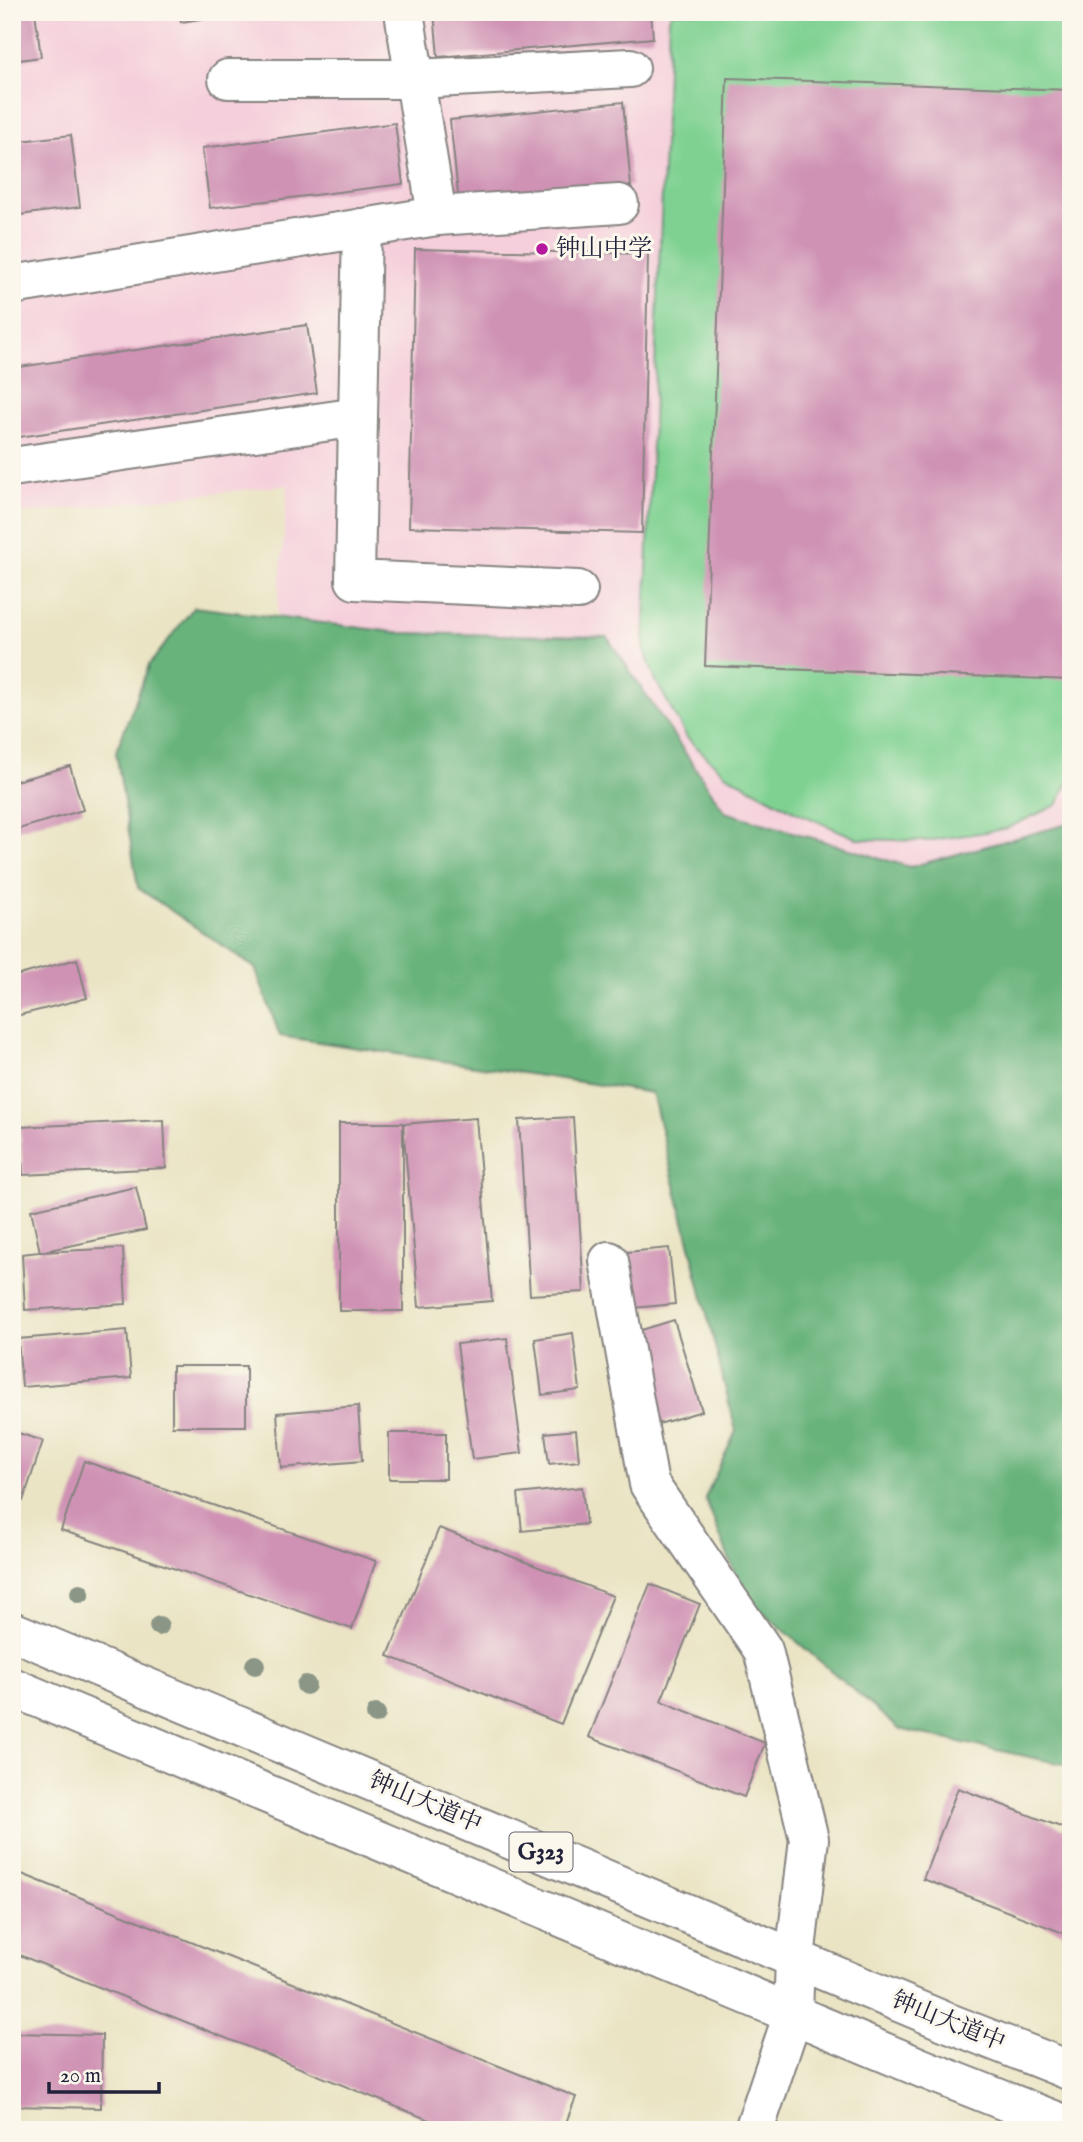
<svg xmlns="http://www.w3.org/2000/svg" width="1083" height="2142" viewBox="0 0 1083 2142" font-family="'IM FELL English','Noto Serif SC',serif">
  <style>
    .built { fill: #f5cfdb }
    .green { fill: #7fd192; stroke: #507a66; stroke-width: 2 }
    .forest { fill: #67b37c; stroke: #446a5c; stroke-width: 2 }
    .building { fill: #cf92b4 }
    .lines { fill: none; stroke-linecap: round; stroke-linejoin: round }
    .minor-casing { stroke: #868380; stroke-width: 42 }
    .highway-casing { stroke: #868380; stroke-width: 42 }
    .minor { stroke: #fff; stroke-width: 38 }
    .highway { stroke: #fff; stroke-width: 38 }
    .tree { fill: #8b9687 }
    .poi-dot { fill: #b5179e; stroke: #fbf7ec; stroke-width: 2.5 }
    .labels { text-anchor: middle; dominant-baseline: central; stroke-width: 6; stroke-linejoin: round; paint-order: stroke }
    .shield { fill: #fbf7ec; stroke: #636270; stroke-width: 2 }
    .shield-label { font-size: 23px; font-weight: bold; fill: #22223b }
    .poi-label { font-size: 24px; fill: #22223b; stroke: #fbf7ec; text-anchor: start }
    .street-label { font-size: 24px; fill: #22223b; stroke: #fbf7ec }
  </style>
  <rect width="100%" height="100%" fill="#fbf7ec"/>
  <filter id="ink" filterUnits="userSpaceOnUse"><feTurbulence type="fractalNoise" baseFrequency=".0143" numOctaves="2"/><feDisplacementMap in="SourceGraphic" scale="14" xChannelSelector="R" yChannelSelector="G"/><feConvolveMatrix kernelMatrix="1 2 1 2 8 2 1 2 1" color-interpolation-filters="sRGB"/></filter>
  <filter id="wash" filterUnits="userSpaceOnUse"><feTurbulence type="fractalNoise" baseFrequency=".00686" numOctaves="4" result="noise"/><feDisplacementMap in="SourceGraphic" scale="28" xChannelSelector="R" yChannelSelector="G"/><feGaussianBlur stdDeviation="1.57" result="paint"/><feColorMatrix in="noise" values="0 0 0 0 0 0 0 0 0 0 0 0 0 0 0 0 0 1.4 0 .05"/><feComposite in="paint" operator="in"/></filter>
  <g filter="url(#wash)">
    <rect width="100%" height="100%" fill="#eae4c4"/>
    <polygon class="built" points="12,12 1071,12 1071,823 910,867 725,812 607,637 402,633 277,616 288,485 12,515"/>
    <polygon class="green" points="673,12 1071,12 1071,777 1057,805 1005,829 926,841 858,839 794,811 725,774 687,738 654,677 644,647 669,18"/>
    <polygon class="forest" points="194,607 402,633 607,637 725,812 910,867 1071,823 1071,1766 899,1729 744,1596 705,1498 736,1431 652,1093 280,1036 255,968 138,888 116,752 149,665"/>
    <g id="blocks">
      <g class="building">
        <polygon points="12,12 35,12 41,57 12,61"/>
        <polygon points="180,12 231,12 231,14 181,22"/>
        <polygon points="434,12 651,12 653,38 438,57"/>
        <polygon points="727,78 1071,90 1071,680 705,666"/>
        <polygon points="623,102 631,186 459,203 450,120"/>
        <polygon points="395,123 403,184 210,208 202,148"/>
        <polygon points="71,135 80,207 12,216 12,142"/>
        <polygon points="415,249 648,254 642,533 409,527"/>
        <polygon points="307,325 317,393 12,438 12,368"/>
        <polygon points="70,766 83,810 12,831 12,782"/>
        <polygon points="77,959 87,998 12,1017 12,977"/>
        <polygon points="573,1117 584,1292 530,1295 519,1120"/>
        <polygon points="476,1118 492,1301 419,1307 403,1124"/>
        <polygon points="164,1120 166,1168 23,1175 20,1127"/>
        <rect x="339" y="1123" width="64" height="188"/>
        <polygon points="136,1187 146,1230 40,1252 123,1248 126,1304 25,1310 22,1254 40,1252 31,1210"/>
        <polygon points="669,1248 675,1304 633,1308 627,1252"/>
        <polygon points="674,1320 702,1411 659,1424 632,1333"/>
        <polygon points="127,1330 131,1378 22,1387 18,1339"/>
        <polygon points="573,1333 580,1390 542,1395 535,1339"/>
        <polygon points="507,1338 522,1453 472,1459 457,1344"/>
        <rect x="172" y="1366" width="74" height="60"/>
        <polygon points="358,1406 362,1461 281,1468 277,1413"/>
        <polygon points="576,1430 579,1461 549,1464 545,1433"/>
        <polygon points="12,1431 43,1441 23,1501 12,1498"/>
        <rect x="389" y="1433" width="57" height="46"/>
        <polygon points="84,1461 376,1561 352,1629 61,1530"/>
        <polygon points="582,1487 586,1524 522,1531 518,1494"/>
        <polygon points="439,1528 613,1596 561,1724 388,1656"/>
        <polygon points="650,1584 700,1604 661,1701 765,1743 744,1797 589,1737"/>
        <polygon points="958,1788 1071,1831 1071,1936 923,1879"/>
        <polygon points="12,1870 576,2097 563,2130 454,2130 12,1952"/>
        <polygon points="12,2033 102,2035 101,2108 12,2106"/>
      </g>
    </g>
  </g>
  <g filter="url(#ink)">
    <use href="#blocks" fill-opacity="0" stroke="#868380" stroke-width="2"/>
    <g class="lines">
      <defs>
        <g id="minor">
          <polyline points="228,79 415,79 630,68"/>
          <polyline points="437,216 619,204"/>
          <polyline points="12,285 437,216 404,12"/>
          <polyline points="358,417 362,228"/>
          <polyline points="12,467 358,417 355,580 578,590"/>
          <polyline points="609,1261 649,1484 763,1650 809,1839 795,1958 793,2014 754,2130"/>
        </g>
        <g id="highway">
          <polyline points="12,1631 944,2021 1071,2071"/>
          <polyline points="12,1687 924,2069 1071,2127"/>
        </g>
      </defs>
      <use href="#minor" class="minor-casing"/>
      <use href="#highway" class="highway-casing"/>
      <use href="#minor" class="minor"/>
      <use href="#highway" class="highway"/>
    </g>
    <g class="tree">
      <circle cx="80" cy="1593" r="10"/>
      <circle cx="159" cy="1626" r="10"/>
      <circle cx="255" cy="1665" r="10"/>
      <circle cx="306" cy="1685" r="10"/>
      <circle cx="376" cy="1714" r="10"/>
    </g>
  </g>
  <circle class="poi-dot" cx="542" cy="249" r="7"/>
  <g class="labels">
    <rect class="shield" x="509.5" y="1832.5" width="63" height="39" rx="5"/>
    <g class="shield-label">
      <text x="541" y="1852">G323</text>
    </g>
    <g class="poi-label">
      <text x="556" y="249">钟山中学</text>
    </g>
    <g class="street-label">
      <text transform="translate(425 1803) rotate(23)">钟山大道中</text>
      <text transform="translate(948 2022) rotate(22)">钟山大道中</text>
    </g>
  </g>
  <rect width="1083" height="2142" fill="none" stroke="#fbf7ec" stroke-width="42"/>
  <path d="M49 2082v10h110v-10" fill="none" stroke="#22223b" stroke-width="3.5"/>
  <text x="60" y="2082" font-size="21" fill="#22223b" stroke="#fbf7ec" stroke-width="5" paint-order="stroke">20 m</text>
</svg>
